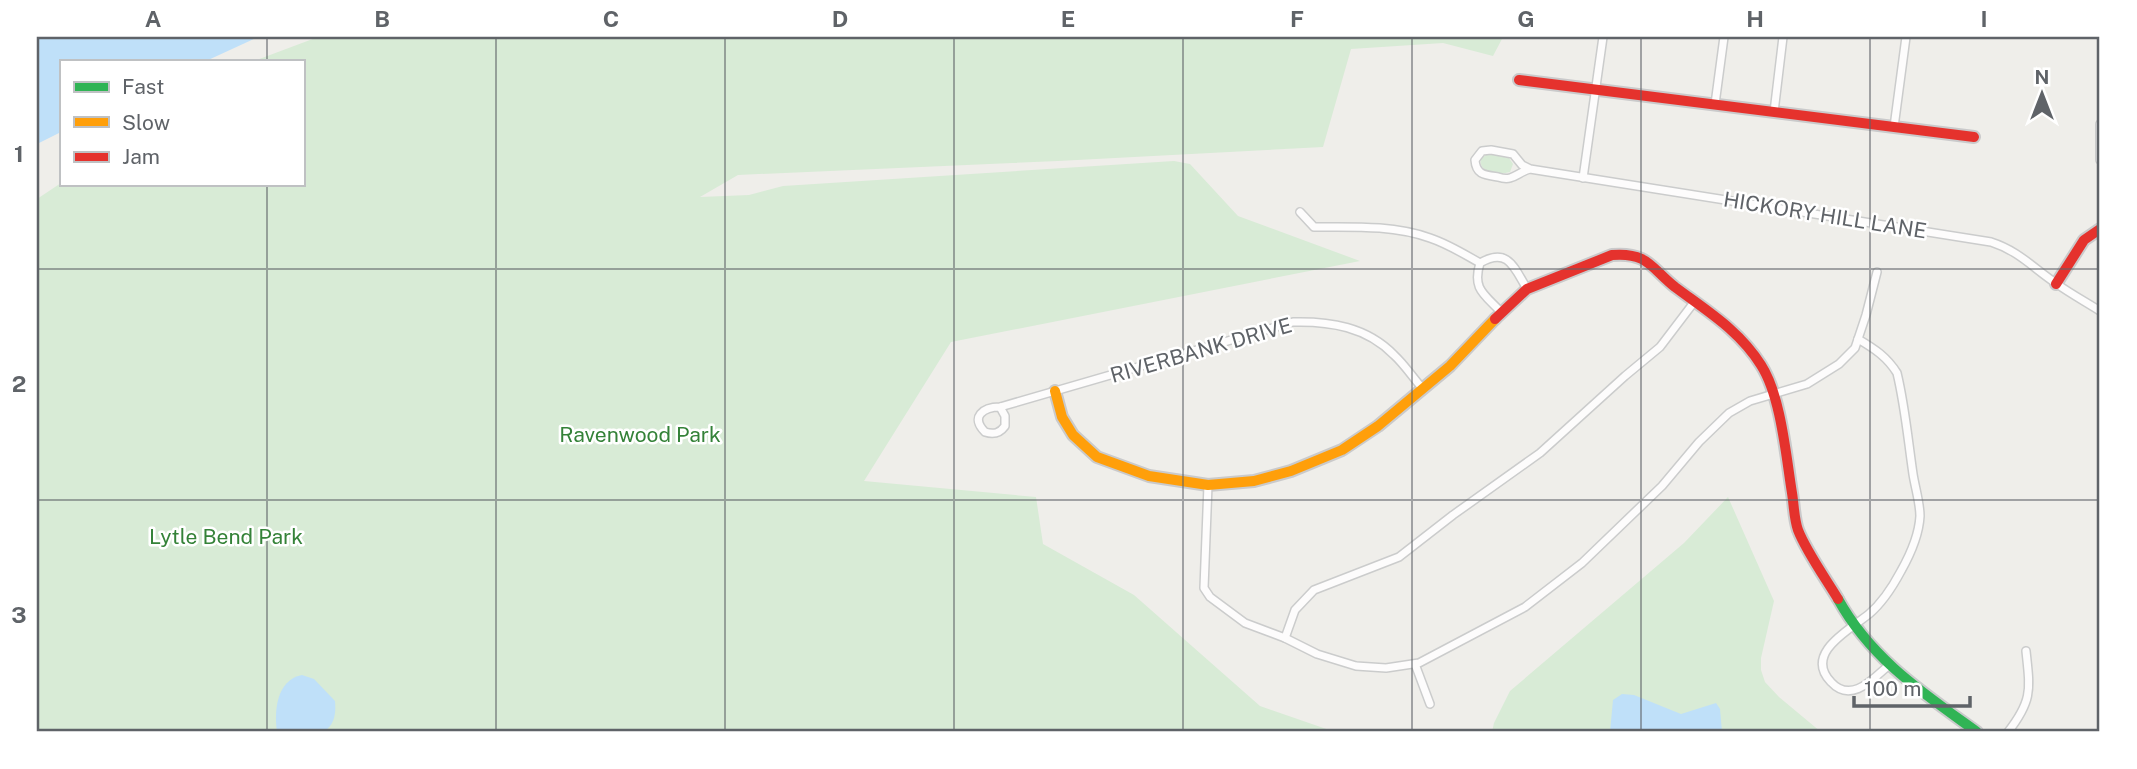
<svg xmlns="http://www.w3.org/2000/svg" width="2137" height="769" viewBox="0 0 2137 769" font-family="'Public Sans',sans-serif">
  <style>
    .green { fill: #d8ebd6 }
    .water { fill: #bfe0f9 }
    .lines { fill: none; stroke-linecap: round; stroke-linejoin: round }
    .street-casing { stroke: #cbcccc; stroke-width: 10 }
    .fast-casing { stroke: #cacacb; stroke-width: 14 }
    .slow-casing { stroke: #cacacb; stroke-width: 14 }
    .jam-casing { stroke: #cacacb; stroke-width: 14 }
    .street { stroke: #fdfcfc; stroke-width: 7 }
    .fast { stroke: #30b455; stroke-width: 10 }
    .slow { stroke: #ff9f0a; stroke-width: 10 }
    .jam { stroke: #e5322d; stroke-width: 10 }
    .grid { fill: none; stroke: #5f6368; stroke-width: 2; stroke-opacity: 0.55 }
    .labels { text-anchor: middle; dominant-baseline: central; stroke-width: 5; stroke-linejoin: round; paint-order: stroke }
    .street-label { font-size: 21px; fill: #5f6368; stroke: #fff }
    .park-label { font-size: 21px; fill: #348238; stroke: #fff }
    .neatline { fill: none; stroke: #5f6368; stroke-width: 2.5 }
    .grid-label { font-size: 23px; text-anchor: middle; font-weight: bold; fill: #5f6368 }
  </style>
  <rect width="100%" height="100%" fill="#efeeea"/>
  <g class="green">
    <polygon points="318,37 1503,37 1493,56 1443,43 1351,49 1323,147 1058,161 738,175 700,197 749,195 783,186 1174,161 1190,164 1238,216 1360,261 951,342 864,481 1036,497 1043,544 1134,595 1260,706 1335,732 37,732 37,199 61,183 303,184 303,61 254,61"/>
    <path d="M1488 154 1509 158 1513 164 1510 172C1499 175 1477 173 1481 158Z"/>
    <polygon points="1728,497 1774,601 1761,658 1761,670 1765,682 1779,697 1821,732 1492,732 1494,723 1510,691 1684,543"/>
  </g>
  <g class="water">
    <polygon points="37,37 258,37 206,61 61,61 61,132 37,144"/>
    <path d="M302 675 314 679 335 701C336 713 335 725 323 732H277C274 712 276 680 302 675Z"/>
    <polygon points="1622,694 1634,695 1681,714 1716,703 1720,709 1722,732 1610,732 1613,700"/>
  </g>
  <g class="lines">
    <defs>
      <g id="street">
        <polyline points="1715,104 1724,37"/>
        <polyline points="1774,112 1783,37"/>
        <polyline points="2100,124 2100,160"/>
        <polyline points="1894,127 1906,37"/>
        <path d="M1530 169C1522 171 1517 176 1510 178 1507 179 1501 178 1498 177 1485 175 1476 175 1475 160L1482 151 1491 150 1513 154 1522 165 1530 169 1991 242C2019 251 2033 268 2057 284 2071 294 2086 302 2100 311"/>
        <polyline points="1583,178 1603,37"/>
        <path d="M1300 212 1314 227C1353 227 1393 225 1430 238 1448 244 1464 254 1480 263"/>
        <path d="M1501 312C1484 294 1472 289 1480 263 1508 247 1514 267 1527 289"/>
        <path d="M1858 339C1875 349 1887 357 1897 373 1905 406 1908 440 1913 474 1915 487 1920 503 1920 516 1919 535 1910 555 1901 571 1893 586 1882 603 1869 614 1851 629 1803 653 1831 682 1851 704 1873 679 1889 665"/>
        <path d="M1000 407 1005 416V426C1000 433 994 435 985 432 970 417 983 407 1000 407L1293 322C1330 321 1367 327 1394 355 1405 365 1413 378 1423 389"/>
        <polyline points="1208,485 1204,588 1210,597 1245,623 1285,638 1317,654 1356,666 1386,668 1419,663 1525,607 1582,563 1662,486 1699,442 1729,413 1750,401 1807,384 1839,364 1855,348 1866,315 1877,272"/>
        <polyline points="1285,638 1295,610 1314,590 1399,557 1453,515 1540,453 1625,376 1660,347 1695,301"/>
        <polyline points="1415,664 1430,704"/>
        <path d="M2008 732C2033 700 2030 689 2026 651"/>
      </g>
      <path id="fast" d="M1838 599C1871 659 1923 693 1977 732"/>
      <polyline id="slow" points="1055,391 1062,417 1073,435 1097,457 1149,476 1208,485 1254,481 1291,471 1342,450 1378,426 1450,366 1495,319"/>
      <g id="jam">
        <polyline points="1519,80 1974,137"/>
        <polyline points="2056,284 2084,240 2100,229"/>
        <path d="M1495 319 1527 289 1612 255C1648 252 1651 268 1675 287 1707 311 1739 330 1761 365 1781 396 1786 456 1792 493 1794 505 1794 519 1798 530 1806 551 1826 579 1838 599"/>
      </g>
    </defs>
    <use href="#street" class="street-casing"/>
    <use href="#fast" class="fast-casing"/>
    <use href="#slow" class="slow-casing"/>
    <use href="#jam" class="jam-casing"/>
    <use href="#street" class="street"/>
    <use href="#fast" class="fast"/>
    <use href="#slow" class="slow"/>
    <use href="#jam" class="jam"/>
  </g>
  <path class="grid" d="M267 37V61M496 37V732M725 37V732M954 37V732M1183 37V732M1412 37V732M1641 37V732M1870 37V732M267 184V732M37 269H2100M37 500H2100"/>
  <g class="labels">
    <g class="street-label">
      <text transform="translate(1825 215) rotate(9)">HICKORY HILL LANE</text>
      <text transform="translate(1201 350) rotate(-16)">RIVERBANK DRIVE</text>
    </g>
    <g class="park-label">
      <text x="640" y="434">Ravenwood Park</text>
      <text x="226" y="536">Lytle Bend Park</text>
    </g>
  </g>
  <rect width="2137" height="769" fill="none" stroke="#ffffff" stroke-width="77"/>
  <rect x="60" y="60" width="245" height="126" fill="#ffffff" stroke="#bfc1c3" stroke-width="2"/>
  <rect x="74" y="82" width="35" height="10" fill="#30b455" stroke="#bfc1c3" stroke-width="2"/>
  <text x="122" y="94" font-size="21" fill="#5f6368">Fast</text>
  <rect x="74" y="117" width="35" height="10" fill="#ff9f0a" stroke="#bfc1c3" stroke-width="2"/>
  <text x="122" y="130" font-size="21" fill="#5f6368">Slow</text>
  <rect x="74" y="152" width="35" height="10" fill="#e5322d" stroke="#bfc1c3" stroke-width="2"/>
  <text x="122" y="164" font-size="21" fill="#5f6368">Jam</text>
  <g transform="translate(2042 94)" stroke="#ffffff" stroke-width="5" paint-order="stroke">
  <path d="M0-5L12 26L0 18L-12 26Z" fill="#5f6368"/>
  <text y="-10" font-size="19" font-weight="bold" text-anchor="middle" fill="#5f6368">N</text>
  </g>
  <path d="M1854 696v10h116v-10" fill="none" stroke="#5f6368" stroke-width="3.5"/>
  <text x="1864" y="696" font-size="21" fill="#5f6368" stroke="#ffffff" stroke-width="5" paint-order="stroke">100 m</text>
  <rect x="38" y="38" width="2060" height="692" class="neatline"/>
  <g class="grid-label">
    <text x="153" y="27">A</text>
    <text x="382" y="27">B</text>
    <text x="611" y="27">C</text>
    <text x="840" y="27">D</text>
    <text x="1068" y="27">E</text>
    <text x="1297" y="27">F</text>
    <text x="1526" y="27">G</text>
    <text x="1755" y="27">H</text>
    <text x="1984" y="27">I</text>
    <text x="19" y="162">1</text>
    <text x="19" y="392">2</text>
    <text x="19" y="623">3</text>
  </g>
</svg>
